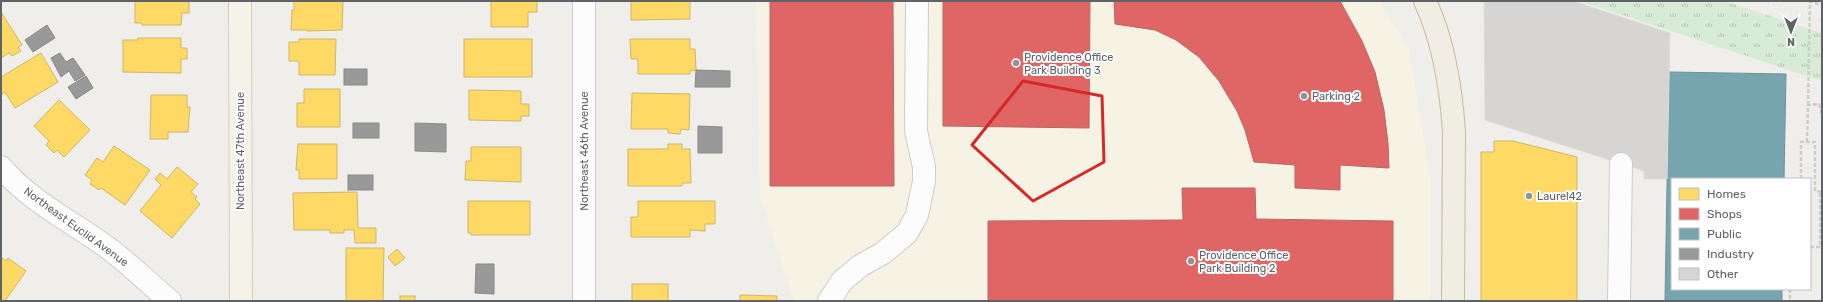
<svg xmlns="http://www.w3.org/2000/svg" width="1823" height="302" viewBox="0 0 1823 302" font-family="Rubik,sans-serif">
  <style>
    .commercial { fill: #f7f3e4 }
    .grass { fill: url(#grass-tufts) }
    .homes { fill: #ffd966; stroke: #cfb667 }
    .shops { fill: #e06666; stroke: #b96567 }
    .public { fill: #76a5af; stroke: #6f919a }
    .industry { fill: #999; stroke: #88898a }
    .building { fill: #d6d5d3; stroke: #deddd9 }
    .lines { fill: none; stroke-linecap: round; stroke-linejoin: round }
    .minor-casing { stroke: #cbcccc; stroke-width: 24 }
    .major-casing { stroke: #d7ceb8; stroke-width: 24 }
    .highway-casing { stroke: #c8b996; stroke-width: 24 }
    .path { stroke: #cacfcc; stroke-width: 2.5; stroke-dasharray: 4 2; stroke-linecap: butt }
    .minor { stroke: #fdfcfc; stroke-width: 22 }
    .major { stroke: #f4f2e9; stroke-width: 22 }
    .highway { stroke: #f0ede3; stroke-width: 22 }
    .rail { stroke: #e4e4e4; stroke-width: 3; stroke-dasharray: 1 5; stroke-linecap: butt }
    .path-bridge { stroke: #cacfcc; stroke-width: 2.5; stroke-dasharray: 4 2; stroke-linecap: butt }
    .marked { fill: none; stroke: #d62828; stroke-width: 3; stroke-linejoin: round }
    .poi-dot { fill: #919496; stroke: #fff; stroke-width: 1.5 }
    .labels { text-anchor: middle; dominant-baseline: central; stroke-width: 4; stroke-linejoin: round; paint-order: stroke }
    .poi-label { font-size: 11px; fill: #5f6368; stroke: #fff; text-anchor: start }
    .street-label { font-size: 11px; fill: #5f6368; stroke: #fff }
  </style>
  <defs>
    <pattern id="grass-tufts" width="24" height="20" patternUnits="userSpaceOnUse"><rect width="24" height="20" fill="#d8ebd6"/><path d="M3 7l-1-3M5 7V3M7 7l1-3M15 17l-1-3M17 17v-4M19 17l1-3" fill="none" stroke="#b2c2b1"/></pattern>
  </defs>
  <rect width="100%" height="100%" fill="#efeeea"/>
  <polygon class="commercial" points="756,1 1379,1 1409,50 1431,183 1430,301 794,301 760,196"/>
  <polygon class="grass" points="1580,1 1724,1 1822,33 1822,81"/>
  <g class="homes">
    <polygon points="135,1 189,1 189,13 182,13 181,25 142,25 142,23 135,23"/>
    <polygon points="294,1 343,1 342,30 307,31 307,30 291,30 292,10 294,10"/>
    <polygon points="491,1 537,1 537,12 528,12 528,27 491,27"/>
    <polygon points="631,1 690,1 690,19 631,20"/>
    <polygon points="1,12 22,45 18,47 21,51 12,56 9,53 1,58"/>
    <polygon points="138,38 181,38 181,48 187,48 187,59 181,59 181,73 123,72 123,40 138,40"/>
    <polygon points="299,39 336,39 335,75 299,75 299,61 289,61 289,42 299,42"/>
    <rect x="464" y="39" width="68" height="38"/>
    <polygon points="630,39 690,39 690,49 695,49 696,70 690,71 690,74 638,74 638,59 631,59"/>
    <polygon points="41,53 58,82 15,108 5,92 1,95 1,77"/>
    <polygon points="304,89 340,89 340,127 297,127 297,103 304,103"/>
    <polygon points="469,90 521,91 521,104 529,104 529,116 521,116 521,121 469,120"/>
    <polygon points="632,93 690,94 689,130 681,129 680,134 668,133 668,129 631,129"/>
    <polygon points="151,95 187,95 187,107 190,107 188,132 168,132 168,139 150,139"/>
    <polygon points="59,100 90,130 64,157 57,150 54,153 46,145 49,141 34,126"/>
    <polygon points="1494,141 1513,141 1577,157 1577,301 1481,301 1481,152 1494,152"/>
    <polygon points="298,144 337,144 337,179 299,179 299,170 296,170"/>
    <polygon points="668,144 682,144 682,149 690,149 691,183 682,183 682,186 628,186 628,149 668,149"/>
    <polygon points="114,146 150,170 125,205 101,188 99,190 90,184 92,180 85,175 97,158 103,162"/>
    <polygon points="471,147 521,147 521,182 465,180 466,161 471,161"/>
    <polygon points="177,167 198,184 191,192 197,197 195,199 200,204 172,238 140,211 161,185 155,179 160,173 167,179"/>
    <polygon points="357,192 358,228 376,228 376,243 355,243 354,230 344,230 344,233 330,233 330,230 294,230 293,193"/>
    <polygon points="468,201 530,201 530,235 471,235 471,233 468,233"/>
    <polygon points="638,201 715,201 715,224 705,224 705,231 690,230 690,237 631,237 631,217 638,217"/>
    <polygon points="346,248 384,248 383,301 346,301"/>
    <polygon points="397,249 405,258 395,266 388,257"/>
    <polygon points="1,257 6,261 8,258 26,271 5,301 1,301"/>
    <rect x="632" y="284" width="36" height="17"/>
    <polygon points="740,295 777,296 777,301 740,301"/>
    <rect x="400" y="296" width="15" height="5"/>
  </g>
  <g class="shops">
    <polygon points="770,1 893,1 894,186 770,186"/>
    <polygon points="943,1 1090,1 1089,128 943,126"/>
    <polygon points="1114,1 1340,1 1362,41 1375,72 1384,110 1388,143 1389,168 1340,165 1340,190 1295,188 1295,165 1254,162 1245,130 1237,111 1219,81 1199,57 1176,40 1155,30 1115,24"/>
    <polygon points="1182,188 1255,188 1256,219 1393,221 1393,301 988,301 988,221 1183,220"/>
  </g>
  <polygon class="public" points="1669,72 1786,74 1784,179 1672,179 1672,289 1782,289 1782,301 1665,301"/>
  <g class="industry">
    <polygon points="47,25 55,38 33,52 25,40"/>
    <polygon points="60,53 66,62 73,58 85,75 75,81 69,71 61,77 51,58"/>
    <rect x="344" y="69" width="23" height="16"/>
    <polygon points="696,70 730,71 730,87 695,87"/>
    <polygon points="86,76 93,88 76,99 68,87"/>
    <rect x="353" y="123" width="26" height="15"/>
    <polygon points="415,123 446,124 446,152 415,151"/>
    <polygon points="698,126 722,127 722,153 698,153"/>
    <rect x="348" y="175" width="25" height="15"/>
    <polygon points="476,264 494,264 494,294 475,293"/>
  </g>
  <polygon class="building" points="1484,1 1573,1 1670,33 1667,179 1644,179 1644,171 1485,120"/>
  <g class="lines">
    <defs>
      <g id="minor">
        <path d="M1 167C29 200 67 219 101 243 126 260 147 282 170 301"/>
        <polyline points="584,301 584,1"/>
        <polyline points="829,301 842,281 860,266 883,253 907,233 917,215 924,181 924,167 916,131 917,1"/>
        <polyline points="1619,301 1621,164"/>
      </g>
      <polyline id="major" points="240,1 241,301"/>
      <path id="highway" d="M1425 1C1444 42 1451 87 1454 132L1453 301"/>
    </defs>
    <use href="#minor" class="minor-casing"/>
    <use href="#major" class="major-casing"/>
    <use href="#highway" class="highway-casing"/>
    <g class="path">
      <polyline points="1809,1 1822,5"/>
      <polyline points="1807,142 1808,105 1819,104 1822,115"/>
      <polyline points="1801,179 1801,142 1815,142 1815,191 1822,192"/>
      <polyline points="1810,247 1820,247 1820,192"/>
      <polyline points="1790,289 1790,301"/>
    </g>
    <use href="#minor" class="minor"/>
    <use href="#major" class="major"/>
    <use href="#highway" class="highway"/>
    <polyline class="rail" points="1762,1 1822,21"/>
    <polyline class="path-bridge" points="1808,105 1810,1"/>
  </g>
  <path class="marked" d="M1023 81 1102 96 1104 162 1033 201 972 145Z"/>
  <g class="poi-dot">
    <circle cx="1016" cy="63" r="4"/>
    <circle cx="1304" cy="96" r="4"/>
    <circle cx="1529" cy="196" r="4"/>
    <circle cx="1191" cy="261" r="4"/>
  </g>
  <g class="labels">
    <g class="poi-label">
      <text x="1024" y="57">Providence Office<tspan x="1024" dy="13">Park Building 3</tspan></text>
      <text x="1312" y="96">Parking 2</text>
      <text x="1537" y="196">Laurel42</text>
      <text x="1199" y="255">Providence Office<tspan x="1199" dy="13">Park Building 2</tspan></text>
    </g>
    <g class="street-label">
      <text transform="translate(240 151) rotate(-90)">Northeast 47th Avenue</text>
      <text transform="translate(584 151) rotate(-90)">Northeast 46th Avenue</text>
      <text transform="translate(76 227) rotate(36)">Northeast Euclid Avenue</text>
    </g>
  </g>
  <rect width="1823" height="302" fill="none" stroke="#5f6368" stroke-width="4"/>
  <rect x="1671" y="178" width="140" height="112" fill="#ffffff" stroke="#bfc1c3"/>
  <rect x="1679" y="188" width="20" height="12" fill="#ffd966" stroke="#bfc1c3"/>
  <text x="1707" y="198" font-size="12" fill="#5f6368">Homes</text>
  <rect x="1679" y="208" width="20" height="12" fill="#e06666" stroke="#bfc1c3"/>
  <text x="1707" y="218" font-size="12" fill="#5f6368">Shops</text>
  <rect x="1679" y="228" width="20" height="12" fill="#76a5af" stroke="#bfc1c3"/>
  <text x="1707" y="238" font-size="12" fill="#5f6368">Public</text>
  <rect x="1679" y="248" width="20" height="12" fill="#999999" stroke="#bfc1c3"/>
  <text x="1707" y="258" font-size="12" fill="#5f6368">Industry</text>
  <rect x="1679" y="268" width="20" height="12" fill="#d6d5d3" stroke="#bfc1c3"/>
  <text x="1707" y="278" font-size="12" fill="#5f6368">Other</text>
  <g transform="translate(1791 32) rotate(180)" stroke="#ffffff" stroke-width="3" paint-order="stroke">
  <path d="M0-3L7 15L0 10L-7 15Z" fill="#5f6368"/>
  <text y="-6" font-size="11" font-weight="bold" text-anchor="middle" fill="#5f6368">N</text>
  </g>
</svg>
